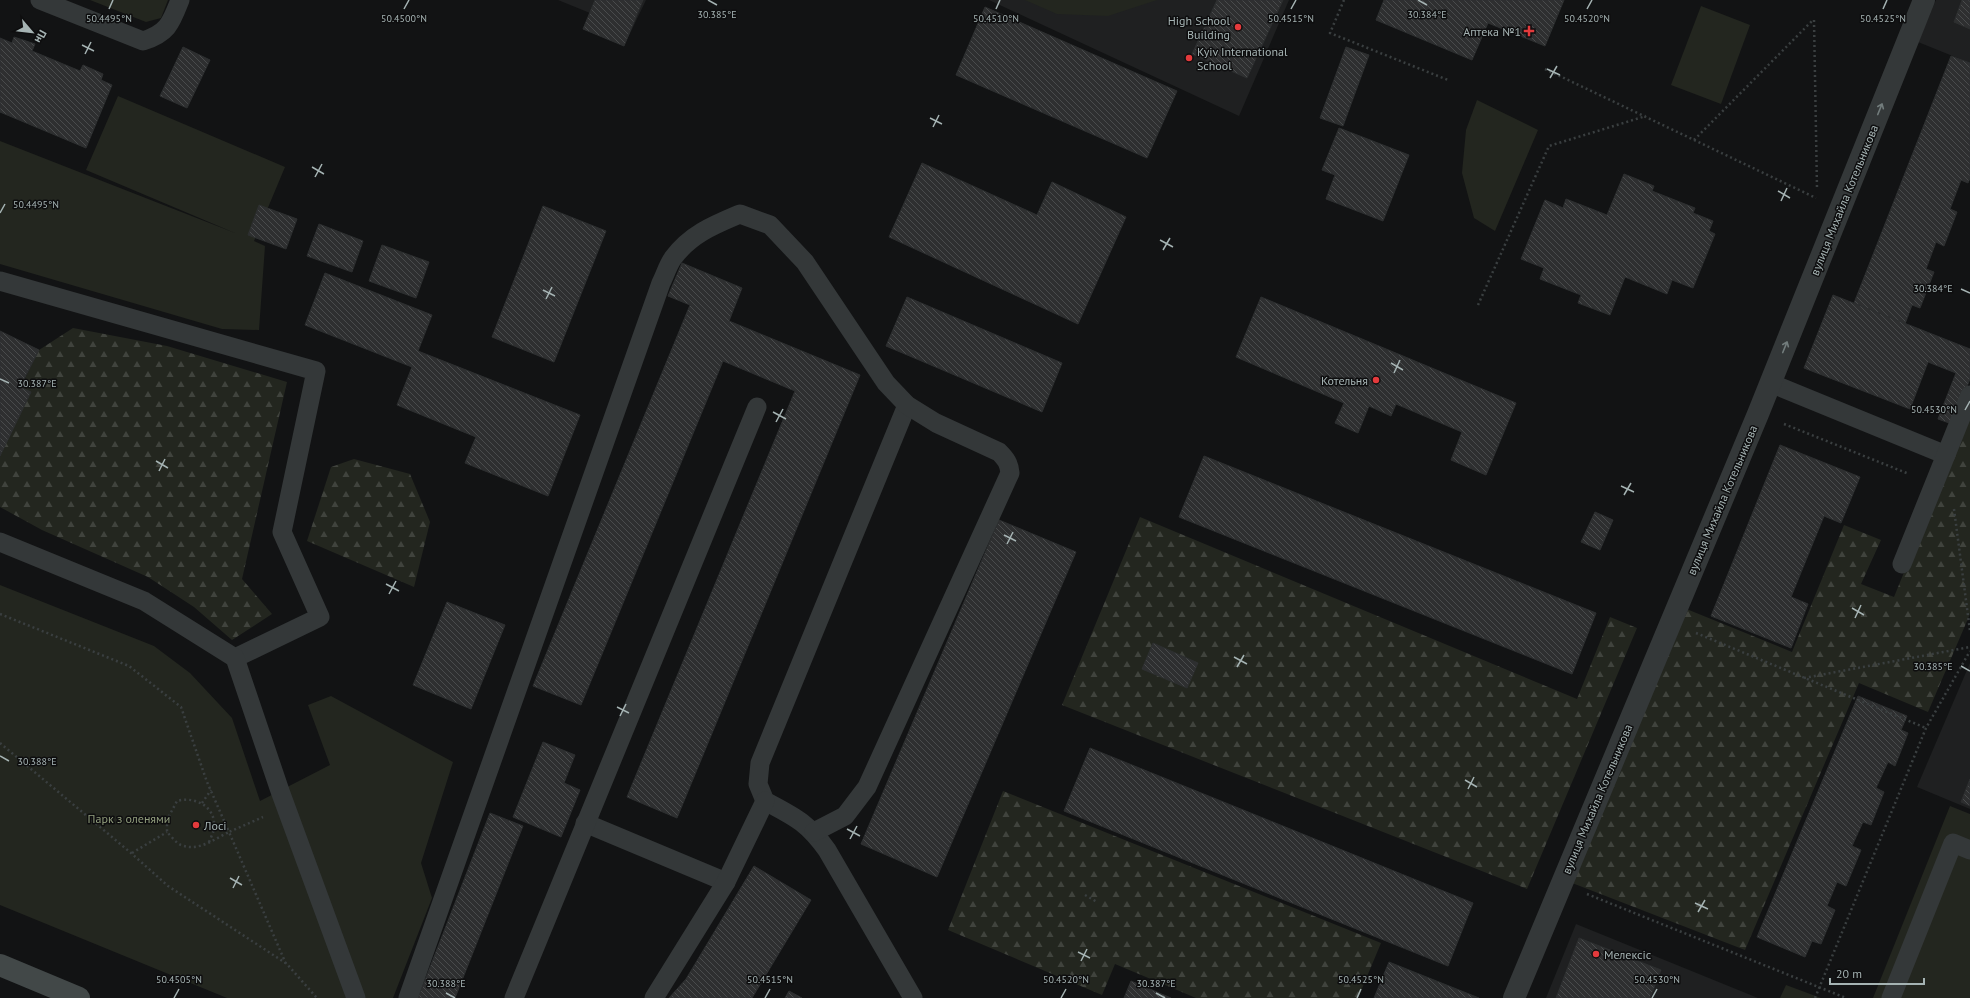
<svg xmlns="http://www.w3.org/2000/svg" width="1970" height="998" viewBox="0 0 1970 998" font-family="'PT Sans',sans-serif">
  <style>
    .built { fill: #1f2021 }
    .green { fill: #23261f }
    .forest { fill: url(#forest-firs) }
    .building { fill: url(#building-back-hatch); stroke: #2d2f30 }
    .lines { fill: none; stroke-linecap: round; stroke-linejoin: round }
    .path { stroke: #3a3f40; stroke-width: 2.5; stroke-dasharray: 2 3; stroke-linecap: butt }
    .lane { stroke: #343839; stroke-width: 19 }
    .street { stroke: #343839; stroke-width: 22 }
    .secondary { stroke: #424848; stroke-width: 22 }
    .oneway { stroke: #727c7c }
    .ticks { fill: none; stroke: #a5b3b3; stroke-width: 1.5 }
    .poi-dot { fill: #e43a3c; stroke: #0e0e0f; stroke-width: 1.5 }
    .labels { text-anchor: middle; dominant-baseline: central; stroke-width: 3; stroke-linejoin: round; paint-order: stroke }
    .poi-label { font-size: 12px; fill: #a5b3b3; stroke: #0e0e0f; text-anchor: end }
    .street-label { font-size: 12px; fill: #a5b3b3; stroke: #0e0e0f }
    .park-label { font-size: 12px; fill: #919d7d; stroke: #0e0e0f }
    .ticks-label { font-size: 10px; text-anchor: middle; fill: #a5b3b3; stroke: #0e0e0f; stroke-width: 3; stroke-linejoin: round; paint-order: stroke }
  </style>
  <defs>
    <pattern id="forest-firs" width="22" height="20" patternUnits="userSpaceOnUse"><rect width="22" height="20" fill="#23261f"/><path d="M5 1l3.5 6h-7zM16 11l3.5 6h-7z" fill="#40433d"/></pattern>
    <pattern id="building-back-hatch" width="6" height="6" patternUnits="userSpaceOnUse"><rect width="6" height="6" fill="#2e2f30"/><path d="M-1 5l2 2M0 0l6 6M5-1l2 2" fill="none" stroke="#494b4c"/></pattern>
  </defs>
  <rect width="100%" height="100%" fill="#121314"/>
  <g class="built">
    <polygon points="558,0 646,0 624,46 583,29 590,13"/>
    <polygon points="989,0 1289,0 1239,116"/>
    <polygon points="1936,0 1970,0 1970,63 1918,42"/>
    <polygon points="1970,663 1970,809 1917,787"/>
    <polygon points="1576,924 1758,998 1546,998"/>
  </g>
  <g class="green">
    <polygon points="90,0 168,0 161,18 146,22"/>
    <polygon points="1025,0 1157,0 1108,16 1057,14"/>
    <polygon points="1701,6 1750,25 1721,104 1671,85"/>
    <polygon points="118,96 285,167 254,241 265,246 259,330 222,329 0,264 0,141 235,233 86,170"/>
    <polygon points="1477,100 1538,130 1495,231 1474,218 1462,173 1466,130"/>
    <polygon points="0,585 154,646 190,673 232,718 260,801 330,765 308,705 331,696 453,762 421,863 432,898 393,998 227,998 0,905"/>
    <polygon points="1950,806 1970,814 1970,998 1873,998"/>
    <polygon points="1786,985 1821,998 1780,998"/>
  </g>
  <g class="forest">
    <polygon points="73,328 167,346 287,382 242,579 272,614 232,640 194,607 148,577 42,530 0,507 0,429 39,350"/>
    <polygon points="1970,410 1970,614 1928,712 1859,683 1745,950 1567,881 1684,608 1792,652 1844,525 1881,540 1861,584 1894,597"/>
    <polygon points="354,459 410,474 430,522 414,587 307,541 331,467"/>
    <polygon points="1140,517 1577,699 1610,617 1637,628 1527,889 1062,705"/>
    <polygon points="1003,791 1381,943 1358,998 1196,998 1115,964 1102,995 948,930"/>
  </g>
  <g class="building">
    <polygon points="595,0 643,0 624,46 583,29"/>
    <polygon points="1217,0 1283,0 1247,78 1192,54"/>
    <polygon points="1384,0 1564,0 1545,46 1488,23 1472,60 1376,20"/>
    <polygon points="1962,0 1970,0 1970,29 1954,22"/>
    <polygon points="985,7 1177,91 1147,158 956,75"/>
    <polygon points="14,37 35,44 32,51 80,71 83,65 103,74 101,80 112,85 86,148 0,112 0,38 12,43"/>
    <polygon points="183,47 210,60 187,108 160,96"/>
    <polygon points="1346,47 1369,55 1343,126 1320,118"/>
    <polygon points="1951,56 1970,63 1970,178 1968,183 1961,180 1950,209 1957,212 1944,246 1936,242 1926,269 1934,272 1920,308 1912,305 1905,324 1854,303"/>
    <polygon points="1339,128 1409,155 1383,221 1326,199 1335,175 1322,170"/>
    <polygon points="922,163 1037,215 1052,182 1126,217 1078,324 889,237"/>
    <polygon points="1624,174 1654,186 1652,191 1695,208 1693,213 1713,221 1709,231 1715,234 1693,288 1672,280 1667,294 1625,277 1610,315 1578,303 1581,295 1540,279 1544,268 1521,259 1545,200 1563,208 1566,199 1607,215"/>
    <polygon points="259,205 297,219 286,249 248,235"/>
    <polygon points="543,206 606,231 554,362 492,337"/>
    <polygon points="319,224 363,241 352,272 307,256"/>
    <polygon points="382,245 429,262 416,298 369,281"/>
    <polygon points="682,263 742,288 729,321 860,375 677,818 627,797 795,391 723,361 581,705 533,686 690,305 668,296"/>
    <polygon points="325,273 432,315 418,351 580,415 548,496 465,463 476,437 397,405 412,367 305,325"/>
    <polygon points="1833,295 1970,349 1970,379 1952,424 1938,419 1956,373 1928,362 1910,409 1804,368"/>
    <polygon points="907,297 1062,363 1042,412 886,346"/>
    <polygon points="1261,297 1516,403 1486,475 1451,460 1462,432 1396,404 1391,416 1369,406 1358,433 1335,423 1344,403 1236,357"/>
    <polygon points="0,331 39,350 20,387 31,392 0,456"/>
    <polygon points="1780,445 1860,477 1841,523 1824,516 1791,597 1808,604 1791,648 1711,616"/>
    <polygon points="1204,456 1596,613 1572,674 1179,517"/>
    <polygon points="1595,512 1613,520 1600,550 1581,542"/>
    <polygon points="999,520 1076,552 937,877 861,844"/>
    <polygon points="447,602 505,625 471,709 413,685"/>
    <polygon points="1153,643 1198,663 1187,688 1142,669"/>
    <polygon points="1858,696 1907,716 1901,730 1908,733 1895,766 1888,762 1876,788 1884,792 1871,825 1863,822 1852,846 1861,850 1846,886 1837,882 1827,906 1835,910 1821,944 1812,941 1805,957 1757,937"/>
    <polygon points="543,742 575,755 564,783 580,790 561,837 513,817"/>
    <polygon points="1090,748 1473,903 1448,966 1064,811"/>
    <polygon points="1970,779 1970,806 1961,802"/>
    <polygon points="490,813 523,826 455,998 418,998"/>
    <polygon points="754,866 811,900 752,998 669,998 686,979"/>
    <polygon points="1579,938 1661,970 1650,998 1556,998"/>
    <polygon points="1389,962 1479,998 1374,998"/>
    <polygon points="1131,981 1171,998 1124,998"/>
    <polygon points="789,991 802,998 785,998"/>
  </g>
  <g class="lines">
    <g class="path">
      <polyline points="1344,0 1330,33 1448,80"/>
      <polyline points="1814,20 1817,189"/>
      <polyline points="1545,69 1816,198"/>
      <polyline points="1694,140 1813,20"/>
      <polyline points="1478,305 1549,146 1646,116"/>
      <polyline points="1784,424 1909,474"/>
      <polyline points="1954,509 1970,631"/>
      <polyline points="0,614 129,666 181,707 207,782 229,832 263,817"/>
      <polyline points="1696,633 1926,728"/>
      <polyline points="1804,678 1970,647"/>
      <polyline points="0,743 131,853 168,886 287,964 317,998"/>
      <polyline points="202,803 211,790"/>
      <path d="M209 842C211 837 214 832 214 827 216 806 194 796 177 801L167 820V832C171 836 176 843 181 845 199 852 214 839 229 832L286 964"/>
      <polyline points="132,853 167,832"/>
      <polyline points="1587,894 1846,998"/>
      <polyline points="1085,895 1097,902"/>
      <polyline points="1815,998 1926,728 1970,651"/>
    </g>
    <g class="lane">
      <path d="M40 0 143 41C168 33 171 23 180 0"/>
      <polyline points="0,281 316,371 282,532 320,617 235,658"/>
      <polyline points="1770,383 1946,455"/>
      <path d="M907 405 760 763 758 784 765 801C795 817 807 822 827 850L913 998"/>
      <polyline points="0,542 144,601 235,658 280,791 356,998"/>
      <polyline points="1902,564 1970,395"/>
      <polyline points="585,823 726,882"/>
      <path d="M408 998 661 283C665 275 668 265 673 258 691 234 714 225 740 214L770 225 805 262 886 383 907 405 936 423 999 452C1006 459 1009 463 1010 473L867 787 845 816 814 832"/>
      <polyline points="514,998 757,407"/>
      <polyline points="654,998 726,882 765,801"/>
      <polyline points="1891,998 1953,843 1970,850"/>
    </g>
    <polyline class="street" points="1514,998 1758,414 1924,0"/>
    <polyline class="secondary" points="0,965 79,998"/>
  </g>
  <defs><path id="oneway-shaft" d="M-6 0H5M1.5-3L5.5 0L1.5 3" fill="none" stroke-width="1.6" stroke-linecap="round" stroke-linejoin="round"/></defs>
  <g class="oneway">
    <use href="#oneway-shaft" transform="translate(1880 109) rotate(-68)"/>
    <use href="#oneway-shaft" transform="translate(1785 347) rotate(-68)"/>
  </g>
  <path class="ticks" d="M708 0 717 5M1418 0 1427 5M109 9 113 0M404 9 409 0M996 9 1000 0M1291 9 1296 0M1587 9 1592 0M1883 9 1887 0M82 45 94 51M85 54 91 42M1547 69 1560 75M1550 78 1557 66M930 118 942 124M933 127 939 115M312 167 324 174M315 177 322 164M1778 191 1790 198M1781 201 1787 188M0 213 5 204M1160 240 1173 247M1163 250 1170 238M1961 289 1970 293M543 290 555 296M546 299 552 287M1391 363 1403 370M1394 373 1400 360M0 379 9 383M1965 410 1970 401M773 412 786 419M776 422 783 409M156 461 168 468M159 471 165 459M1621 486 1634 492M1624 495 1631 483M1004 535 1016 541M1007 544 1013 532M386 584 399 591M389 594 396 581M1852 608 1864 615M1855 618 1861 605M1234 657 1247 664M1961 666 1970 671M1237 667 1244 655M617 707 629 713M620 716 626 704M0 756 9 761M1465 780 1477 787M1468 789 1474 777M847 829 860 836M850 839 857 826M230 878 242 885M233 888 239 876M1695 903 1708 909M1698 912 1705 900M1078 952 1090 958M1081 961 1087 949M446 993 455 998M1156 993 1165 998M174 998 179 989M765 998 770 989M1061 998 1066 989M1357 998 1361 989M1652 998 1657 989"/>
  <g class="poi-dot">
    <circle cx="1238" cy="27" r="4"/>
    <path d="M1527 25h4v4h4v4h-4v4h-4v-4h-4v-4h4z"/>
    <circle cx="1189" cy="58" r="4"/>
    <circle cx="1376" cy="380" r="4"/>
    <circle cx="196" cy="825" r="4"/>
    <circle cx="1596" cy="954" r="4"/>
  </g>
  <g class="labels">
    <g class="poi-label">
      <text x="1230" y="20">High School<tspan x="1230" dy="14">Building</tspan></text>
      <text x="1521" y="31">Аптека №1</text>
      <text x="1197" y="51" text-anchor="start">Kyiv International<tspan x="1197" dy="14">School</tspan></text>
      <text x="1368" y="380">Котельня</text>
      <text x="204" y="825" text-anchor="start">Лосі</text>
      <text x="1604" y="954" text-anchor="start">Мелексіc</text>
    </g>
    <g class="street-label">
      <text transform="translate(1844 200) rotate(-68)">вулиця Михайла Котельникова</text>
      <text transform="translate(1722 500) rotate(-67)">вулиця Михайла Котельникова</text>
      <text transform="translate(1597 799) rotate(-67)">вулиця Михайла Котельникова</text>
    </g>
    <g class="park-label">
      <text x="129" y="818">Парк з оленями</text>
    </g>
  </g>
  <g class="ticks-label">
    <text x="717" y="18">30.385°E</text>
    <text x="1427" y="18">30.384°E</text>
    <text x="109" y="22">50.4495°N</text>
    <text x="404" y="22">50.4500°N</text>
    <text x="996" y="22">50.4510°N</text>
    <text x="1291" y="22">50.4515°N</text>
    <text x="1587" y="22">50.4520°N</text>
    <text x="1883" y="22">50.4525°N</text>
    <text x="36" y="208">50.4495°N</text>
    <text x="1933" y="292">30.384°E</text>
    <text x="37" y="387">30.387°E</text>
    <text x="1934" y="413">50.4530°N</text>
    <text x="1933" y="670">30.385°E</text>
    <text x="37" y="765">30.388°E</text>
    <text x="179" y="983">50.4505°N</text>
    <text x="770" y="983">50.4515°N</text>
    <text x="1066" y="983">50.4520°N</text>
    <text x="1361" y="983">50.4525°N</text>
    <text x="1657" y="983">50.4530°N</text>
    <text x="446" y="987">30.388°E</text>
    <text x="1156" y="987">30.387°E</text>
  </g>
  <g transform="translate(32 32) rotate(118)" stroke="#0e0e0f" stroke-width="3" paint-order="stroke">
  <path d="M0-3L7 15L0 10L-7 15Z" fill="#a5b3b3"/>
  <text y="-6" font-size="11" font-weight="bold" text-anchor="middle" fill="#a5b3b3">Пн</text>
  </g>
  <path d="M1830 978v6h94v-6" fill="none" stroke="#a5b3b3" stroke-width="2"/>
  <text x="1836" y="978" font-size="12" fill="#a5b3b3" stroke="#0e0e0f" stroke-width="3" paint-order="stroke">20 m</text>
</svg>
